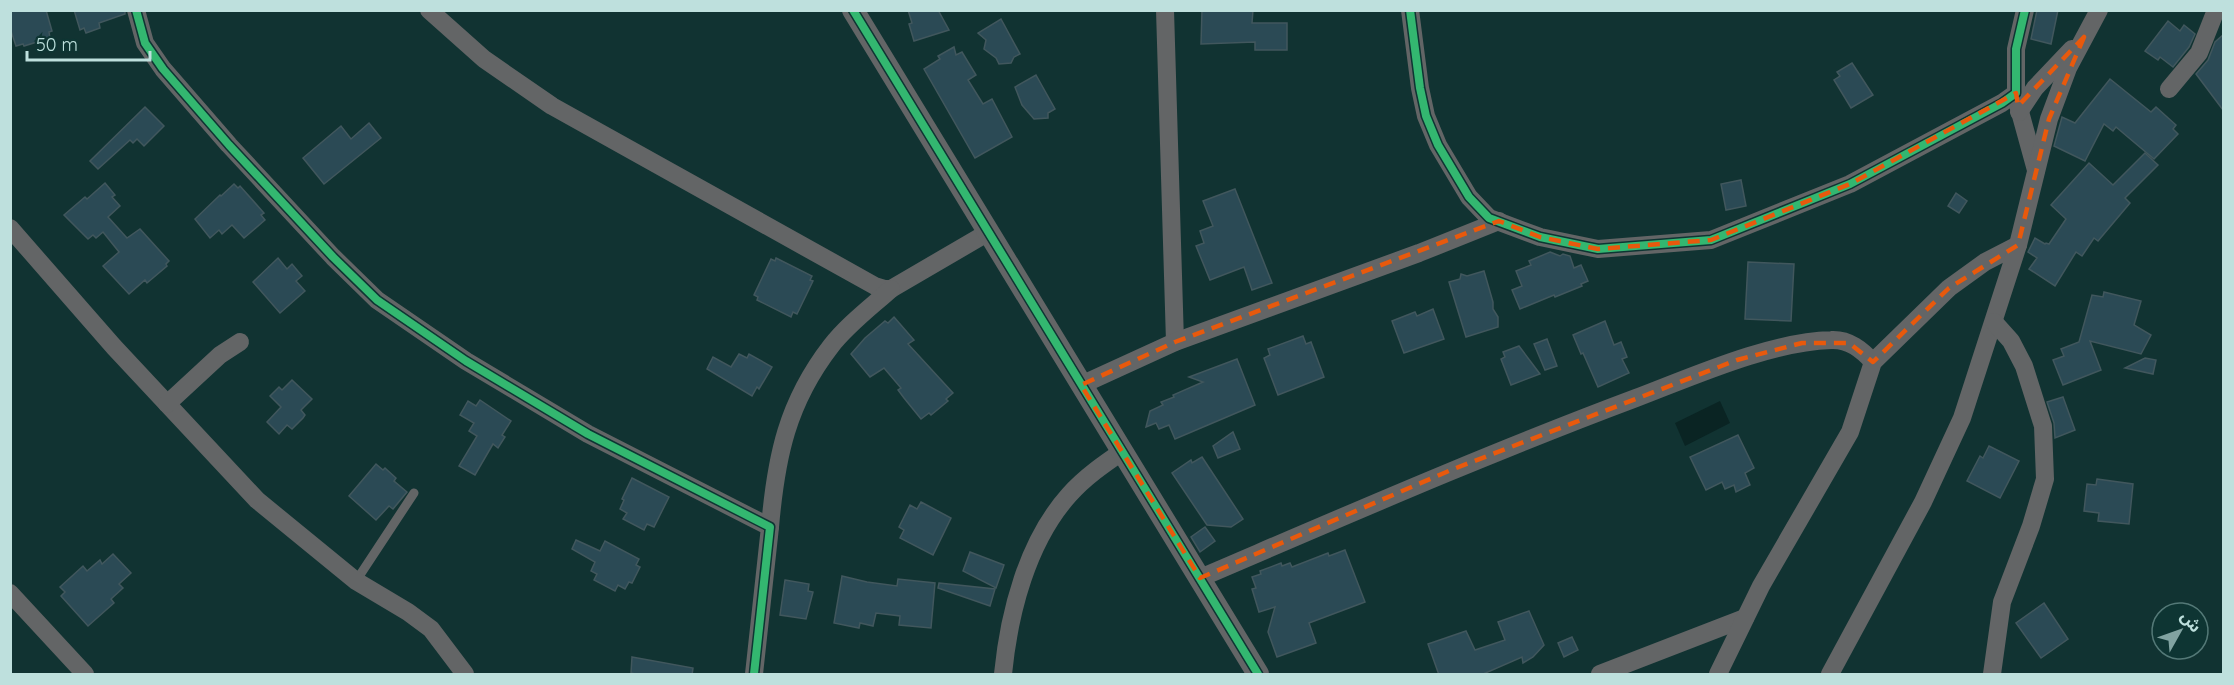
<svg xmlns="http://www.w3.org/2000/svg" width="2234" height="685" viewBox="0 0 2234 685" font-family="Quicksand,'Noto Sans Arabic',sans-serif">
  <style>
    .water { fill: #0a2423 }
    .building { fill: #2b4a55; stroke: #41575d; stroke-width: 1.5 }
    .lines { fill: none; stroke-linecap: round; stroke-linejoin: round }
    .service { stroke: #636566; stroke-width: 9 }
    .minor { stroke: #636566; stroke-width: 18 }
    .tertiary { stroke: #636566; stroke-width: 22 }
    .cycleway-casing { stroke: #0e3533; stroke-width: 11 }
    .cycleway { stroke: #33b770; stroke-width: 8 }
    .marked { fill: none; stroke: #e8590c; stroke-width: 4.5; stroke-dasharray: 12 8; stroke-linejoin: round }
  </style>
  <rect width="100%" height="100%" fill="#113332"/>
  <polygon class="water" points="1720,401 1730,423 1685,446 1675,423"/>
  <g class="building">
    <polygon points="10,10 46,10 52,31 49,32 50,38 24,46 23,44 16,46 10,28"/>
    <polygon points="74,10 125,10 125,14 99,23 100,28 86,33 84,28 80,30"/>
    <polygon points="908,10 938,10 949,30 914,41 909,24 912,23"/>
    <polygon points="1202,10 1253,10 1252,23 1287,23 1287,50 1255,50 1255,42 1201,44"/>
    <polygon points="2037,10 2058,10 2051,44 2031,39"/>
    <polygon points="1001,19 1020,54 1014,57 1011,63 999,64 996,58 984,49 986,40 978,33"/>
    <polygon points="2168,21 2180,31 2184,25 2195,34 2189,47 2173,67 2160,57 2158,60 2145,51"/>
    <polygon points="2223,35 2223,110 2196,74 2208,60 2215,42"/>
    <polygon points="954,47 956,55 962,52 976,75 968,80 983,104 992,99 1012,137 975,158 924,69 940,59 938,56"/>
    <polygon points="1852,63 1873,95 1851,108 1834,80 1840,76 1837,72"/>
    <polygon points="1036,75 1055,109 1048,113 1048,118 1034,119 1022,105 1015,87"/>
    <polygon points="2110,79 2151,112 2156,107 2176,125 2173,129 2178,134 2154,159 2116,127 2113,131 2104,124 2085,161 2054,146 2062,117 2075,123"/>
    <polygon points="145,107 164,126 144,146 137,139 133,143 130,140 98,169 90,161"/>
    <polygon points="369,123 381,138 324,184 303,158 341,126 351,139"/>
    <polygon points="2145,153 2158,165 2125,198 2130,203 2098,241 2094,238 2082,256 2076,252 2055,286 2029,269 2037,258 2028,252 2035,238 2045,244 2046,243 2049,244 2066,219 2051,205 2089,163 2113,185"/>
    <polygon points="1741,180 1746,206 1726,210 1721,184"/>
    <polygon points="105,183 115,195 112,197 120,206 108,217 127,238 140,229 169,261 166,264 167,266 147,283 145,280 129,294 103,266 119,252 103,232 96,238 93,235 88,239 64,215 85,197 87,199"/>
    <polygon points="234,184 238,188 240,186 264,213 261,215 265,220 244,238 232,225 222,234 219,230 210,238 195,219 220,195 221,196"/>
    <polygon points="1235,189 1272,283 1252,290 1244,267 1210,280 1196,246 1204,243 1200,231 1213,226 1203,201"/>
    <polygon points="1956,193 1967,201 1959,213 1948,206"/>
    <polygon points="1550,252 1560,256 1563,254 1570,256 1574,268 1581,265 1588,281 1581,284 1582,286 1555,297 1554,295 1520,309 1512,290 1522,286 1516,271 1531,265 1529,261"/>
    <polygon points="278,258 287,269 292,264 302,276 296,281 305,291 280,313 253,282"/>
    <polygon points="776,258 812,276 810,280 813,281 797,314 793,312 791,317 757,300 758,297 754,295 771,259 775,261"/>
    <polygon points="1748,262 1794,264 1791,321 1745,319"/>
    <polygon points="1484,271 1493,302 1493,309 1498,317 1498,327 1466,337 1449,282 1460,279 1461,274 1467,276"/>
    <polygon points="2104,292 2141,301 2134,325 2151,335 2141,354 2090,341 2101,370 2063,385 2053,360 2064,356 2061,349 2079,342 2092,295 2103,297"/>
    <polygon points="1433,309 1444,339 1404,353 1392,321 1415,312 1417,316"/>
    <polygon points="894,317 914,340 908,344 953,393 946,399 948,401 931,415 929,413 921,419 904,398 898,390 901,388 884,368 870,377 851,354 865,338 885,321 888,323"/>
    <polygon points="1605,321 1614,345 1621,342 1627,357 1622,359 1629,373 1598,387 1583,353 1581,354 1573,335"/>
    <polygon points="1303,336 1306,344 1311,342 1324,377 1278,395 1264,358 1270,355 1268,349"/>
    <polygon points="1547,339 1557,366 1545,370 1534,344"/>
    <polygon points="1519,346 1540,374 1511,385 1501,359 1505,357 1503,352"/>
    <polygon points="739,354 747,358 749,354 772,367 759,389 757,387 752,396 707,369 713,357 731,367"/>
    <polygon points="2145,358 2156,360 2153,374 2125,368"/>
    <polygon points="1237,359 1255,405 1175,439 1169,425 1159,429 1156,423 1146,427 1150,411 1163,405 1161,402 1174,397 1173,395 1203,382 1189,377"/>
    <polygon points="292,380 312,399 301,410 305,415 303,418 292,429 287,425 279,434 267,422 281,407 270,396 279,387 282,390"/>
    <polygon points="2063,397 2075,430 2055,438 2054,423 2047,402"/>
    <polygon points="480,400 511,421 502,435 505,437 498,448 493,444 475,475 459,466 477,436 469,431 474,423 460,415 468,401 476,406"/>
    <polygon points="1233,432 1240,449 1218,458 1213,446"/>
    <polygon points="1738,435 1754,468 1745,473 1750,485 1736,492 1734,485 1725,489 1722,482 1706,490 1690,457"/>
    <polygon points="1989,446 2019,461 2000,498 1967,481 1980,456 1983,458"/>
    <polygon points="1202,457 1243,519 1231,527 1207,525 1172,473 1191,460 1192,463"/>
    <polygon points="376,464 383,470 385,468 396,478 394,481 407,492 393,509 389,506 376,520 349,496"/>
    <polygon points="632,478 669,497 654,527 647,524 644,530 623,519 627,513 620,509 624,500 622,499"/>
    <polygon points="2097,479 2133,484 2129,524 2098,521 2099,513 2084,511 2087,484 2096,485"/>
    <polygon points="921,502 951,518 933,555 900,538 904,530 899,527 910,505 917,509"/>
    <polygon points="1205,527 1215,541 1200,552 1191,537"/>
    <polygon points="576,540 600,551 605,541 639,559 636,565 640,567 632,583 629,582 625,589 618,585 615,591 594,580 597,574 591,571 595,562 572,549"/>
    <polygon points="1345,550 1365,602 1309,623 1316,643 1277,657 1268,632 1275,607 1259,612 1252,589 1256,588 1252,577 1261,574 1260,571 1281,563 1282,566 1290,563 1292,567 1328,553 1329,556"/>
    <polygon points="970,552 1004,565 996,588 963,571"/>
    <polygon points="113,554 131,573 119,584 123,588 111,599 114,603 88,626 61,596 65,592 60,587 83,566 87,571 100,560 102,564"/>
    <polygon points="842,576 867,582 897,586 898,579 935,583 931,628 899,625 900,616 876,613 873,626 860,623 859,628 834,623"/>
    <polygon points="785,580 809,584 808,591 813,592 806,619 780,615"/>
    <polygon points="939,583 995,589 990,606 938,588"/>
    <polygon points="2044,603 2068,639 2041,658 2016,623"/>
    <polygon points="1529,611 1544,645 1533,657 1523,663 1522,657 1481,675 1439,675 1428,644 1466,631 1475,650 1505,640 1498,622"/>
    <polygon points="1572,637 1578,650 1564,657 1558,643"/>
    <polygon points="632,657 693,668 692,675 640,675 631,673"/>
  </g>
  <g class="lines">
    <polyline class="service" points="356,581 414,493"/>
    <g class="minor">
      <polyline points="136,10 145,43 163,69 229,145 333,257 377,300 466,361 588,434 770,527 754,674"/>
      <polyline points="429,10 484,59 552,106 875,286 885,289 891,289 987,233"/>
      <polyline points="1165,10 1175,342"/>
      <polyline points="1410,10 1420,88 1426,116 1438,145 1469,197 1489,218 1540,237 1598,249 1711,240 1850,184 2002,103 2016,93 2016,49 2025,10"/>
      <polyline points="2169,89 2199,53 2216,10"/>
      <polyline points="2017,101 2036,170"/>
      <polyline points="2019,112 2035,88 2072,49"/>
      <polyline points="10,228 114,347 257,500 356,581 408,612 431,629 465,674"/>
      <polyline points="1081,385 1175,342 1419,253 1499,221"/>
      <polyline points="167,404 220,355 240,342"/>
      <path d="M770 527C776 457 787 403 831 346 847 325 871 307 891 289"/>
      <path d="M1200 578C1345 516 1489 453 1636 398 1694 376 1769 342 1831 340 1849 339 1862 350 1873 362"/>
      <polyline points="10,593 85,674"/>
      <path d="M1003 674C1009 613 1027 542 1069 495 1085 477 1104 464 1123 451"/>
      <polyline points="1600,674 1745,618"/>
      <polyline points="1718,674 1761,586 1850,432 1873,362 1949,288 1985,262 2018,245"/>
      <polyline points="1830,674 1923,502 1962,418 2018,245 2049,119 2068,68 2099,10"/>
      <polyline points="1992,674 2002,602 2031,526 2045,479 2043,426 2024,366 2011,341 1994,322"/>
    </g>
    <polyline class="tertiary" points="853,10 1258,674"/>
    <defs>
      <g id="cycleway">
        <polyline points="136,10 145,43 163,69 229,145 333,257 377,300 466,361 588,434 770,527 754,674"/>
        <polyline points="853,10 1258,674"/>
        <polyline points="1410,10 1420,88 1426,116 1438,145 1469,197 1489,218 1540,237 1598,249 1711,240 1850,184 2002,103 2016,93 2016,49 2025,10"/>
      </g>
    </defs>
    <use href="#cycleway" class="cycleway-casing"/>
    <use href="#cycleway" class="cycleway"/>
  </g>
  <path class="marked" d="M2084 37 2049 119 2018 245 1949 288 1873 362 1849 343H1802L1737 360 1451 470 1200 578 1081 385 1175 342 1499 221 1540 237 1598 249 1711 240 1850 184 2016 93 2018 106Z"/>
  <rect width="2234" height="685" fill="none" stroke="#bee0dd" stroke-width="24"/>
  <g transform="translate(2180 631) rotate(50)"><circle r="28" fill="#0e3533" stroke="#547977" stroke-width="1.5"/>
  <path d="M0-4.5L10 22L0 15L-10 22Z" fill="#81a3a1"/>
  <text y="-9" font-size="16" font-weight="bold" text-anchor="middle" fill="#bee0dd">ش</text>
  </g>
  <path d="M27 51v9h123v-9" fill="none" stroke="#bee0dd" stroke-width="3"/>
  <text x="36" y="51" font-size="18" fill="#bee0dd" stroke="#0e3533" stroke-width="4.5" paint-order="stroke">50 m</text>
</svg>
